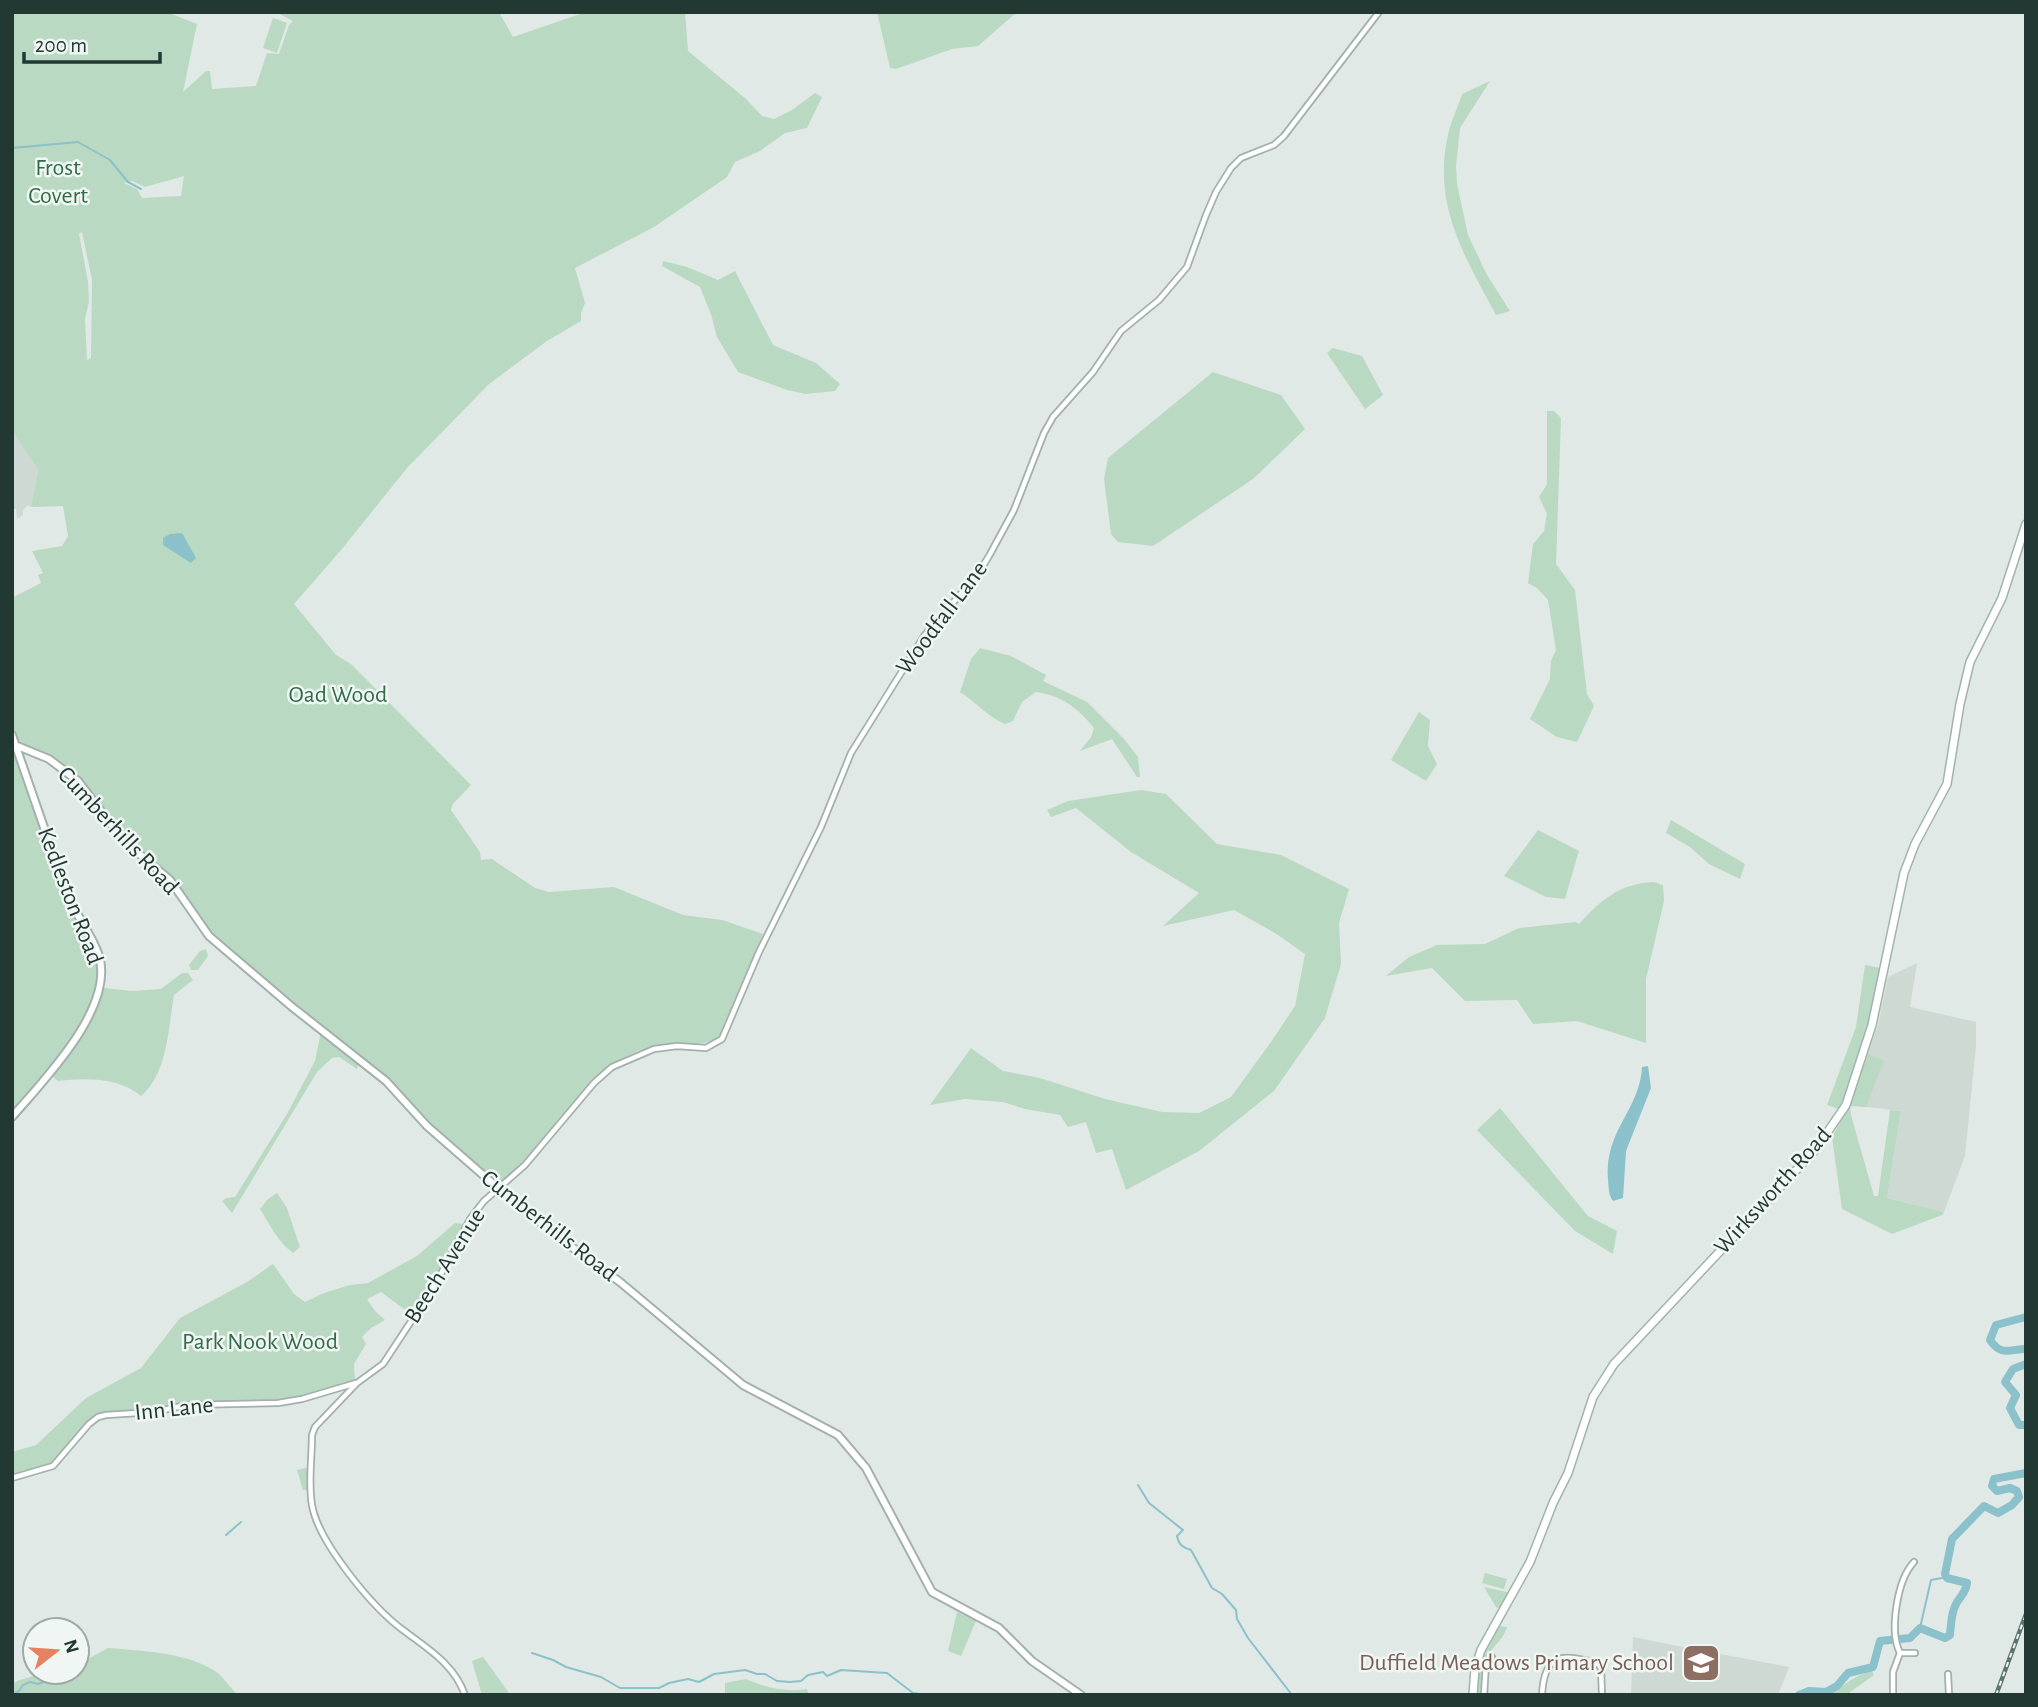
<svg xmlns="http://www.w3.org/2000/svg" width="2038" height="1707" viewBox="0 0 2038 1707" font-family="'Alegreya Sans',sans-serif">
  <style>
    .built { fill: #ced9d4 }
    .green { fill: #bad9c2; fill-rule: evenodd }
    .water { fill: #8bc1cb }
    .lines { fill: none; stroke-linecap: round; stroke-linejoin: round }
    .stream { stroke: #8bc1cb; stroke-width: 2 }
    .river { stroke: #8bc1cb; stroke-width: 8 }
    .minor-casing { stroke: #a3b0ac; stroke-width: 8 }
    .tertiary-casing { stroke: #a3b0ac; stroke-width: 10 }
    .secondary-casing { stroke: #a0b4ad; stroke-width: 10 }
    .minor { stroke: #fff; stroke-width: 4.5 }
    .tertiary { stroke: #fff; stroke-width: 6 }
    .secondary { stroke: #fff; stroke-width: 7 }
    .rail-casing { stroke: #5c746e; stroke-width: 4.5 }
    .rail { stroke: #f0f6f3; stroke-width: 2; stroke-dasharray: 5; stroke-linecap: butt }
    .labels { text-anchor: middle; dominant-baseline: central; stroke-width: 5; stroke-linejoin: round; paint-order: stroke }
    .park-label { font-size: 24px; fill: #2f6c47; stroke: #f0f6f3 }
    .street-label { font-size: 24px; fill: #223832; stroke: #f0f6f3 }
    .education-label { font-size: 24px; fill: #785e54; stroke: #f0f6f3; text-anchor: end }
  </style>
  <rect width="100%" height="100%" fill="#e0e9e5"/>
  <g class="built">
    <polygon points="13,429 38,470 31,507 28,505 23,510 23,515 17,519 16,509 12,509"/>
    <polygon points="1917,963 1910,1007 1976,1022 1976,1046 1965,1156 1944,1212 1887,1198 1901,1111 1850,1105 1878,1025 1888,977"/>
    <polygon points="1633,1637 1688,1648 1789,1667 1778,1695 1631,1695"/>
  </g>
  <g class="green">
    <path d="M12 12H167L197 24 183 92 206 71H210L212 89 256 86 267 53 279 54 289 25 293 21 276 12H499L513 37 586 12H685L688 51 746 99 762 116 774 119 792 110 815 93 822 97 807 128 785 133 760 151 735 162 727 177 654 227 575 268 585 303 581 313V321L547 341 489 384 407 468 342 549 294 604 336 655 351 664 471 785 453 804 451 810 480 852 481 860 492 859 535 888 549 892 614 887 683 915 722 920 763 934 724 1032C704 1051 688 1040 664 1044 638 1047 612 1063 593 1080 574 1098 517 1184 496 1183L456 1150 359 1059 215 939 183 896 129 842 97 804 54 760 23 744 12 733V598L41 583 38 575 43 573 32 551 62 546 68 536 63 506 31 507 38 470 12 430ZM184 176 181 196 142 198 137 189 124 183 132 181 145 187ZM82 232 92 280 91 358 87 360 85 319 89 302 88 282 79 234Z"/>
    <polygon points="877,12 1017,12 978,46 952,49 896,69 890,68"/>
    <polygon points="273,18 287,23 277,53 263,48"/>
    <path d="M1490 81 1460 128 1456 166 1457 184 1468 235 1487 275 1510 311 1496 315C1465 257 1432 205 1448 135 1451 121 1458 107 1462 94Z"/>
    <polygon points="663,261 687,267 718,280 735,271 773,345 816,363 840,384 835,391 806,394 787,390 738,372 717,337 711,314 700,287 662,266"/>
    <polygon points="1333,348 1362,356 1383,395 1365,409 1327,353"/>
    <polygon points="1213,372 1281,395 1305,429 1253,479 1153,546 1118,542 1111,534 1104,479 1108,458"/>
    <polygon points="1547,411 1554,411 1561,418 1556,564 1575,590 1587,694 1594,706 1577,742 1557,737 1530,719 1550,679 1551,661 1556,650 1548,600 1537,588 1528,583 1533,544 1544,531 1547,514 1539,497 1547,484"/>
    <path d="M980 648 1011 656 1046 675 1043 681 1087 702 1125 740 1138 757 1140 777H1137L1112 739 1080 751 1091 737 1094 728C1079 709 1061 695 1036 692L1022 702 1013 721 1005 724C988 717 976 702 960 692L971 659Z"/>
    <polygon points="1419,712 1430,720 1428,746 1437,764 1426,781 1391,760"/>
    <path d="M12 744C31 799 48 856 70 910 80 934 100 950 97 978 91 1031 45 1072 12 1110Z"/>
    <polygon points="1141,790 1166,794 1217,844 1281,855 1349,889 1339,923 1341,964 1325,1018 1274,1091 1199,1151 1126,1190 1112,1149 1096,1153 1086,1122 1068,1127 1060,1115 1025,1109 1003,1102 965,1099 930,1105 971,1048 1003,1071 1040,1078 1105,1099 1162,1112 1199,1113 1231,1097 1271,1042 1295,1006 1305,954 1275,933 1234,910 1163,926 1199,893 1131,852 1076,808 1051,817 1047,810 1068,801"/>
    <polygon points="1671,820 1745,864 1740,879 1709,864 1690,847 1666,833"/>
    <polygon points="1538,830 1579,851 1565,899 1546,897 1504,876"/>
    <path d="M1654 882 1663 885 1664 901 1646 979V1043L1577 1021 1533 1024 1517 1000 1465 1001 1432 968 1386 976 1409 957 1437 945 1485 944 1519 928 1576 922 1579 924C1602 899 1619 884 1654 882Z"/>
    <polygon points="206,949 208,956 198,970 191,970 189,965 200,951"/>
    <path d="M1865 965 1881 968C1872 1016 1858 1063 1839 1109L1827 1105 1856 1027Z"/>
    <path d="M182 973H188L193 980 174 995C168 1028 168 1073 141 1096 118 1077 87 1078 58 1081L52 1076C77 1046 90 1026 104 988L132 991 161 989Z"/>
    <polygon points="321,1032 359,1064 357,1069 339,1057 332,1058 317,1072 232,1213 222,1201 226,1198 235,1197 287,1114 315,1061"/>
    <polygon points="1868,1054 1884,1060 1866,1107 1850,1106 1851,1115 1874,1196 1878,1196 1890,1110 1901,1111 1887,1198 1944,1212 1942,1215 1892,1234 1842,1209 1832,1137 1850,1105"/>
    <polygon points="1500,1108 1588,1216 1617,1231 1613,1254 1575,1231 1477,1130"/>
    <path d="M277 1193 287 1208 300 1247 293 1253C278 1242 270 1225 260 1209L268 1199Z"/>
    <polygon points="455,1223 464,1224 436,1276 412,1315 381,1292 367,1299 375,1311 385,1320 371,1328 362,1337 366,1344 354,1364 355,1380 303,1398 278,1402 208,1402 153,1410 97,1413 50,1466 12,1476 12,1452 36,1445 86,1398 141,1368 180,1318 247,1282 273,1264 294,1294 305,1302 324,1293 350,1285 368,1283 417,1256"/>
    <polygon points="309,1467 308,1490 303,1490 297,1470"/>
    <polygon points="1485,1573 1507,1579 1504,1589 1482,1583"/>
    <polygon points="1484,1587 1511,1593 1502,1610 1496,1607"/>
    <polygon points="957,1612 976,1621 961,1656 948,1651"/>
    <path d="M1499 1626 1507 1627C1502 1643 1491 1646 1486 1660 1482 1670 1483 1684 1482 1695H1476L1479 1666Z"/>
    <path d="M108 1648C143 1651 190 1652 219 1674 225 1680 231 1688 237 1695H12V1684C29 1674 58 1672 77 1672V1665Z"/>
    <polygon points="483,1657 509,1693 506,1695 482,1695 472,1661"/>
    <path d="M1872 1671 1874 1675 1846 1695H1825C1843 1688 1853 1675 1872 1671Z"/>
    <path d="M746 1679C764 1687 786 1693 807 1689L809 1695H725V1683Z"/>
  </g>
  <g class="water">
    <polygon points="182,533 196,558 191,563 163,545 163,538 170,534"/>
    <path d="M1648 1066 1651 1088 1626 1151 1623 1198 1613 1201C1608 1194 1609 1188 1608 1180 1604 1130 1640 1110 1642 1067Z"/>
  </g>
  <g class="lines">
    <g class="stream">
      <polyline points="12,148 78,142 110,160 128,182 141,189"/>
      <path d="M1138 1485 1149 1503 1183 1530 1177 1536C1179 1545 1182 1547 1191 1550L1212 1588 1222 1594 1236 1610 1237 1619 1248 1638 1292 1695"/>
      <polyline points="226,1535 241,1522"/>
      <polyline points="1920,1628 1931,1580 1947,1577"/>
      <polyline points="532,1653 553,1660 566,1667 601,1677 620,1688 659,1688 669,1683 688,1679 699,1682 714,1674 745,1670 757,1674 765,1674 777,1681 790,1682 801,1681 808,1675 823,1672 827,1676 841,1670 887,1673 913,1693 928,1695"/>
      <polyline points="12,1694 19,1691 23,1685 30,1682 38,1684 49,1680"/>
    </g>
    <g class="river">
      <path d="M2026 1317 1996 1325 1990 1340C2002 1357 2009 1349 2026 1349"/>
      <polyline points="2026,1364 2013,1369 2005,1382 2016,1395 2010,1408 2019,1425 2026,1425"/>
      <path d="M1799 1695 1809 1691 1826 1692 1837 1686 1848 1673 1873 1667 1880 1641 1910 1638 1920 1628 1945 1638 1950 1635C1951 1625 1951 1613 1956 1604 1960 1596 1966 1593 1967 1583L1947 1578 1945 1574 1952 1539 1984 1506 1998 1513 2012 1505 2019 1497 2017 1491 2010 1488 1997 1491 1992 1486 1994 1479 2026 1473"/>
    </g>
    <defs>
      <g id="minor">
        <polyline points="12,1478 53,1466 89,1424 98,1417 106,1415 154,1412 187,1405 278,1403 302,1399 356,1383"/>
        <path d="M1900 1653C1889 1631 1897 1580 1914 1562"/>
        <polyline points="1948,1674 1949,1695"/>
        <path d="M465 1695C454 1664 428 1649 403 1630 373 1608 318 1542 312 1505 308 1483 312 1458 312 1435L315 1427 357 1383 383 1364 435 1285 470 1219 484 1201 525 1165 594 1083 612 1067 654 1049 677 1046 706 1048 722 1039 759 952 821 827 851 753 924 636 978 574 989 556 1014 510 1044 433 1053 417 1093 372 1121 331 1159 300 1187 267 1206 215 1216 192 1231 168 1241 158 1274 145 1284 136 1379 12"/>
        <polyline points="1484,1695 1486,1663 1492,1657"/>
        <path d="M1542 1695C1544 1653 1562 1653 1598 1664L1601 1668 1602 1695"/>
        <polyline points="1893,1695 1893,1672 1900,1653 1915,1653"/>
      </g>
      <g id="tertiary">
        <path d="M12 735 67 894C76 916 92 934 99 956 115 1008 43 1081 12 1117"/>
        <polyline points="15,745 49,759 78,781 124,841 170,880 209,936 291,1006 386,1081 427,1126 498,1188 562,1240 620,1282 743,1385 838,1435 866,1468 932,1592 999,1628 1032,1661 1081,1695"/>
      </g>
      <polyline id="secondary" points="1473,1695 1475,1669 1481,1650 1530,1562 1553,1503 1568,1473 1593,1397 1614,1364 1816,1149 1846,1105 1872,1025 1904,873 1915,844 1947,784 1960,704 1970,662 2002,598 2026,524"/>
    </defs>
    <use href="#minor" class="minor-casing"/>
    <use href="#tertiary" class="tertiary-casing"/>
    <use href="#secondary" class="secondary-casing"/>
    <use href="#minor" class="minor"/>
    <use href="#tertiary" class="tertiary"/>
    <use href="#secondary" class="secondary"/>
    <defs>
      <polyline id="rail" points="1996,1695 2026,1614"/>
    </defs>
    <use href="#rail" class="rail-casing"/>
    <use href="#rail" class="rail"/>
  </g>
  <defs>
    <symbol id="school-square" viewBox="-11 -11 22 22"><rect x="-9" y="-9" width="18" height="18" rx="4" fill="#8d6e63" stroke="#f0f6f3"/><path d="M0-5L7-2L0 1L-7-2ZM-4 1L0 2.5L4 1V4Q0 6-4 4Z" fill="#fff"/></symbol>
  </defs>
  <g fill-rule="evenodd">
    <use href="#school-square" x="1679" y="1641" width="44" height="44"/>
  </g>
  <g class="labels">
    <g class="park-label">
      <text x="58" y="168">Frost<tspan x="58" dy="28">Covert</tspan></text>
      <text x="338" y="695">Oad Wood</text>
      <text x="260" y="1342">Park Nook Wood</text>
    </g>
    <g class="street-label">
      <text transform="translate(942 618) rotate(-53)">Woodfall Lane</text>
      <text transform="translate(118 831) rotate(47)">Cumberhills Road</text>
      <text transform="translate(70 896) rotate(69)">Kedleston Road</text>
      <text transform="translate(1773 1191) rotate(-48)">Wirksworth Road</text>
      <text transform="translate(549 1226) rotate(38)">Cumberhills Road</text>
      <text transform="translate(445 1266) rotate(-58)">Beech Avenue</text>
      <text transform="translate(174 1409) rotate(-6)">Inn Lane</text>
    </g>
    <g class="education-label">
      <text x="1674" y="1663">Duffield Meadows Primary School</text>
    </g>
  </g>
  <rect width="2038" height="1707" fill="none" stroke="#223832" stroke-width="28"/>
  <g transform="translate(56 1651) rotate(73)"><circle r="33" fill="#f0f6f3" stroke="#9eaaa6" stroke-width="2"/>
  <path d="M0-5L12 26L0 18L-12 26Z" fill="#e78260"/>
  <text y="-10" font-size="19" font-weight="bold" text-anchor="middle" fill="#223832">N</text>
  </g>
  <path d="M24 52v10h136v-10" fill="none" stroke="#223832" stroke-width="3.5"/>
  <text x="35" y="52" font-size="21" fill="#223832" stroke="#f0f6f3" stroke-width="5" paint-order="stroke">200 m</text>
</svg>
